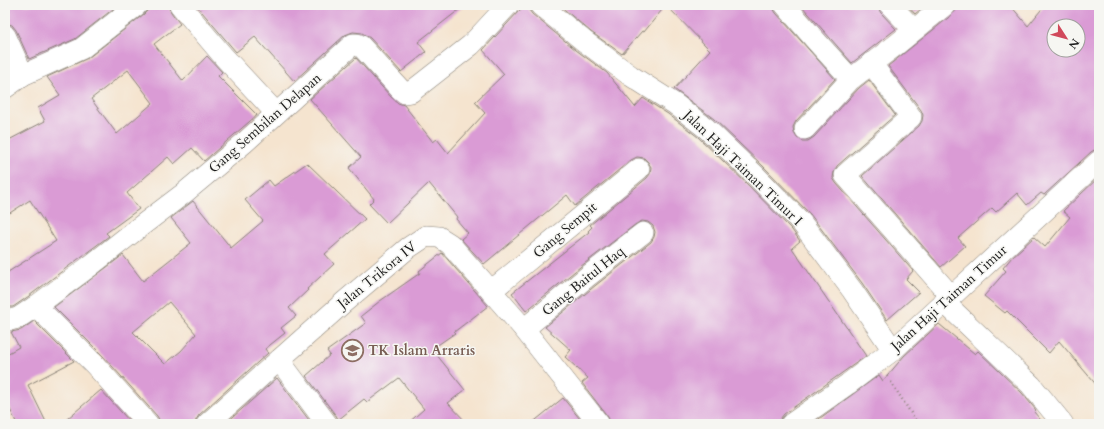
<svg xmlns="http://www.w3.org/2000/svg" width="1104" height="429" viewBox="0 0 1104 429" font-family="Cardo,serif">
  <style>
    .building { fill: #da9bd5; fill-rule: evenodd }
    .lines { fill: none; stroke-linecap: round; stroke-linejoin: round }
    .minor-casing { stroke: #888076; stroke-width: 22 }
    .path { stroke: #888076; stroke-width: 2.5; stroke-dasharray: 1 3; stroke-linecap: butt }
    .minor { stroke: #fff; stroke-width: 21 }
    .labels { text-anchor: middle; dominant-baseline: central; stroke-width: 3; stroke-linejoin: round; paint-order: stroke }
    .street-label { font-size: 14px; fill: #1c1c1c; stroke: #f6f6f2 }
    .education-label { font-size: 14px; font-weight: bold; fill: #785e54; stroke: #f6f6f2; text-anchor: start }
  </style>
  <rect width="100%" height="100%" fill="#f6f6f2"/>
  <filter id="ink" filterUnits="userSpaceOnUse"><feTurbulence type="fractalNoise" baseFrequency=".025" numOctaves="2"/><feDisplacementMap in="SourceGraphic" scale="8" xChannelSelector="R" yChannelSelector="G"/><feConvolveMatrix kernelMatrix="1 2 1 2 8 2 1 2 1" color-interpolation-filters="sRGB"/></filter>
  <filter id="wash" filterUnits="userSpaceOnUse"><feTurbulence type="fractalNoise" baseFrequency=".012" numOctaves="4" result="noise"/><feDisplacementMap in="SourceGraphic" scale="16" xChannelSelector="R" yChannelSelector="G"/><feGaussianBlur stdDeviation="0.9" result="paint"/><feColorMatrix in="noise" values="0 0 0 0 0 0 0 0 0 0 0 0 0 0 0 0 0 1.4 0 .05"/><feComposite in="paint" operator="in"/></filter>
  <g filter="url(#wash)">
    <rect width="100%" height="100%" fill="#f5e4cf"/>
    <g id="blocks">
      <g class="building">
        <polygon points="5,5 118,5 75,39 29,59 16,30 12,25 5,23"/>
        <path d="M149 5H168L171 12 180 24 154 44 183 81 207 56 222 72 218 76 257 115 204 161 192 148 174 164 168 157 127 193 139 209 106 233 109 236 29 296 13 307H5V274L56 241 30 200 5 216V142L45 121 38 108 60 95 47 77 88 58 144 14 148 10ZM128 70 153 103 117 134 91 99Z"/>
        <polygon points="196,5 465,5 418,42 426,52 401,72 370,38 362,33 353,32 345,35 294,81 255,37 236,52"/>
        <polygon points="525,5 528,5 529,10 532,14 576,50 607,73 635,107 643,98 668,114 698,137 747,184 792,230 800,241 792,248 866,356 784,414 780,419 779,424 611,424 608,417 582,383 588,378 565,357 571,350 545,327 596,285 651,242 654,237 655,232 653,226 648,222 642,221 636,224 580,267 526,311 512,293 589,232 588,231 592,227 590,225 647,178 650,174 651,167 648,162 644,158 637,157 631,160 575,206 567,195 484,264 461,239 468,233 456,219 457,217 429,183 387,223 369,204 374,199 349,168 361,157 310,99 356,58 391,97 398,103 404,105 433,142 437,139 448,153 485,113 475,102 504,74 483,50 518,12"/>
        <polygon points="559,5 773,5 773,8 776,13 835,79 796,121 793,127 794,133 797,138 802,141 808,141 814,137 859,88 869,80 895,115 837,166 834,172 833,178 836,183 913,271 906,279 919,292 887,320 862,283 810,214 763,166 714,119 674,89 710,50 666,5 644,32 642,31 622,54 591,32"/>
        <polygon points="801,5 878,5 878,8 881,13 896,29 852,63"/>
        <polygon points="907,5 926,5 915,14"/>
        <path d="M957 5H1010L1028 26 1045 5H1099V149H1096L1091 152 1044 195 1041 193 1027 205 1017 193 996 212 992 208 958 238 965 246 941 267 862 176 919 126 922 121 923 115 921 110 888 66 953 14 956 10ZM1054 26H1078V50H1054Z"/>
        <path d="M307 163 365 219 325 254 334 264 307 289 308 290 289 308 296 316 281 328 285 333 265 349 268 353 199 415 196 420 195 424H160V421L157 416 103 356 54 307 123 255 143 281 191 243 171 218 193 201 231 248 263 221 245 200 269 180 274 186ZM169 302 196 334 181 351 165 364 133 332Z"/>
        <polygon points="1099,177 1099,388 1059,341 1049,353 1007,311 1005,313 984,296 1006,271 1003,268 1012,257 1034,237 1045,247 1070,217 1063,211"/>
        <polygon points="442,253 488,306 454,332 455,333 432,349 465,390 448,403 468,424 407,424 424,409 399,378 367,402 364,399 338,420 337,417 306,376 330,355 327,351 366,323 361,316 380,301 420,273 419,271"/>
        <polygon points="34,321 74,361 28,385 47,424 17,424 5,399 5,355 19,347 11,332 21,330"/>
        <polygon points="939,324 975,354 978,351 1022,393 1036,410 1034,412 1044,424 812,424 879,375 883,381 904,356"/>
        <polygon points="277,378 312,424 225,424"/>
        <polygon points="101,390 132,424 61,424"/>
        <polygon points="563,398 584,424 531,424"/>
      </g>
    </g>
  </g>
  <g filter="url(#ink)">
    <use href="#blocks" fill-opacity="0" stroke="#888076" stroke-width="1"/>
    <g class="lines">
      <defs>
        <g id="minor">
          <polyline points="180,5 224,57 276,113"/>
          <polyline points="540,5 584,41 631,76 675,104 706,128 755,175 801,222 852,290 893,350"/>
          <polyline points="785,5 817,42 851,79"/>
          <polyline points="890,5 914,30"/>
          <polyline points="5,35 23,75"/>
          <polyline points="871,63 911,117 845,175 951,296"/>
          <polyline points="5,88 23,75 81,49 137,5"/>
          <polyline points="805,129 851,79 896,45 945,5"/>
          <polyline points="491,291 639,169"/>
          <polyline points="944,302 1031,385 1063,424"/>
          <polyline points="36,306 94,364 148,424"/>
          <polyline points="5,319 10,320 18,318 36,306 90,266 137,229 183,194 244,143 353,44 357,44 361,46 400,89 405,93 411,92 471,45 508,5"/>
          <polyline points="524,329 588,276 643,233"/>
          <polyline points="279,360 327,424"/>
          <polyline points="207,424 279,360 343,303 408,248 426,236 439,237 450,244 491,291 524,329 599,424"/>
          <polyline points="791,424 848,384 893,350 1099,161"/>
        </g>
      </defs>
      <use href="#minor" class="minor-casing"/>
      <polyline class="path" points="891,382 918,424"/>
      <use href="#minor" class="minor"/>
    </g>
  </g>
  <defs>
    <symbol id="school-ring" viewBox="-11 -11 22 22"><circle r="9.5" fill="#f6f6f2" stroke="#8d6e63" stroke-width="1.5"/><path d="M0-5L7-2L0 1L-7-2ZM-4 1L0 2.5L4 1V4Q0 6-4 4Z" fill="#8d6e63"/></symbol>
  </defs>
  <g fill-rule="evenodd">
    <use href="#school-ring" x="340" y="338" width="25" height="25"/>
  </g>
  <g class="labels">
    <g class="street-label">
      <text transform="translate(265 123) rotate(-41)">Gang Sembilan Delapan</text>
      <text transform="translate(743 168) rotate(44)">Jalan Haji Taiman Timur I</text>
      <text transform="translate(565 230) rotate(-40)">Gang Sempit</text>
      <text transform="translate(377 275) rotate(-39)">Jalan Trikora IV</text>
      <text transform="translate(583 281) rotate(-39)">Gang Baitul Haq</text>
      <text transform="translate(949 298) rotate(-42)">Jalan Haji Taiman Timur</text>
    </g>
    <g class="education-label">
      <text x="368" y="350">TK Islam Arraris</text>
    </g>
  </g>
  <rect width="1104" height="429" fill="none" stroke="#f6f6f2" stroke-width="20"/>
  <g transform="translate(1066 38) rotate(126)"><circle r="19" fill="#f6f6f2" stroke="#9f9f9c"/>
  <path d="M0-3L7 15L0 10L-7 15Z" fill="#d1495b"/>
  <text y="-6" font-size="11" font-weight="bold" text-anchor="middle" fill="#1c1c1c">N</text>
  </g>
</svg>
